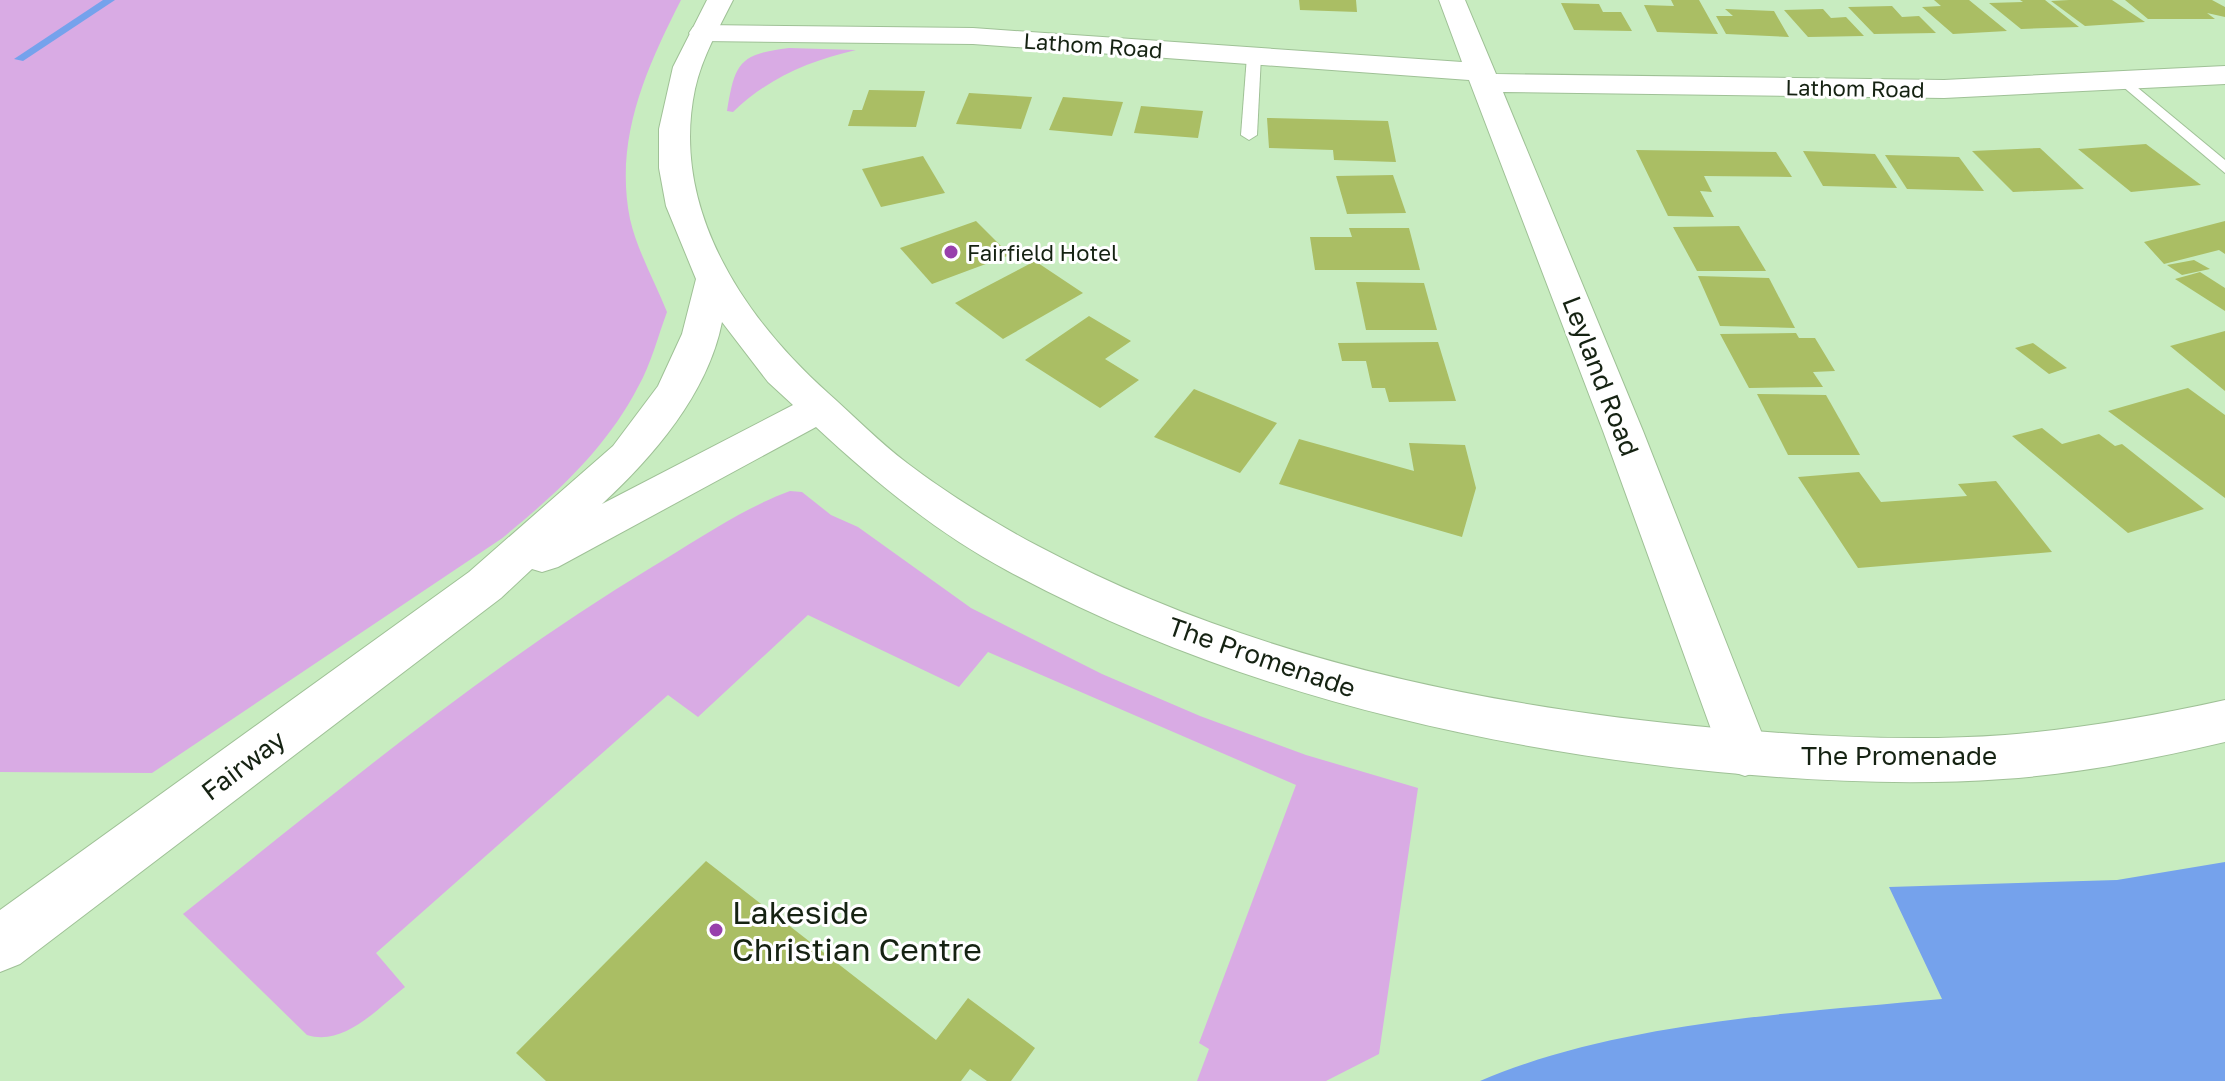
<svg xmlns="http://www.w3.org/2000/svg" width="2225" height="1081" viewBox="0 0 2225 1081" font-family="'Golos Text',sans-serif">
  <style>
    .green { fill: #d9abe4 }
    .water { fill: #75a2ec }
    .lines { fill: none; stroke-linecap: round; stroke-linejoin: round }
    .stream { fill: #75a2ec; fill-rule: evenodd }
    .building { fill: #aabe64 }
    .lane-casing { stroke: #9fc196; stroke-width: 2 }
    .street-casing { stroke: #9fc196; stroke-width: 2 }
    .secondary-casing { stroke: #9fc196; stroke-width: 2 }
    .lane { fill: #fff; fill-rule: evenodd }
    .street { fill: #fff; fill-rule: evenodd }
    .secondary { fill: #fff; fill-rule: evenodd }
    .poi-dot { fill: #9840ac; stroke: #fff; stroke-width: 3 }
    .labels { text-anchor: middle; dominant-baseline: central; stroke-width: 6; stroke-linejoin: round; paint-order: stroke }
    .far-street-label { font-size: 22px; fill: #152212; stroke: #fff }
    .far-poi-label { font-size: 22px; fill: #152212; stroke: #fff; text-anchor: start }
    .street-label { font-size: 26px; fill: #152212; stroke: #fff }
    .near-poi-label { font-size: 32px; fill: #152212; stroke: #fff; text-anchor: start }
  </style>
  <rect width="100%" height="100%" fill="#c8ecc0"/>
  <g class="green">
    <path d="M0 0H681C646 69 614 139 630 219 637 250 655 282 667 312 658 336 651 364 638 387 606 449 554 496 501 539L152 773 0 772Z"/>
    <path d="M789 48 856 50C809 61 768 78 733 112L727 111C735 64 738 54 789 48Z"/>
    <path d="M790 491 802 492 831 515 858 527 971 608 1102 674 1200 716 1306 755 1418 788 1379 1054 1326 1081H1197L1209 1049 1199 1043 1296 785 988 652 959 687 808 615 698 717 668 695 376 953 405 987C378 1008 344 1047 307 1035L183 914C335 793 485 668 652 567 696 541 741 509 790 491Z"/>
  </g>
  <path class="water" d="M2225 862V1081H1480C1618 1022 1794 1013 1942 999L1889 887 2117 880Z"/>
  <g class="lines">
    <polygon class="stream" points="103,0 115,0 23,61 14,59"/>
  </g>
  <g class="building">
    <polygon points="1299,0 1356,0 1357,12 1300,10"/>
    <polygon points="1671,0 1699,0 1718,34 1657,32 1644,5 1674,6"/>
    <polygon points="1934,0 1969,0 2007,31 1953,34 1922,7 1941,6"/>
    <polygon points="2020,0 2045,0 2079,27 2021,29 1989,3 2023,2"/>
    <polygon points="2069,0 2112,0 2145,22 2085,26 2051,1"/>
    <polygon points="2125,0 2212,0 2225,7 2225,17 2207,13 2215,19 2148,19"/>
    <polygon points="1561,3 1599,4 1603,12 1621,12 1632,31 1574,30"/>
    <polygon points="1892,6 1902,17 1919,16 1936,33 1874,34 1848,7"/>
    <polygon points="1725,9 1774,11 1789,37 1726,34 1716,16 1733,16"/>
    <polygon points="1823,9 1831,18 1846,17 1864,36 1808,37 1784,10"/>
    <polygon points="869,90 925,91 916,127 848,126 853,110 862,110"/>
    <polygon points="969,93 1032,97 1021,129 956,124"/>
    <polygon points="1063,97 1123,102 1112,136 1049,130"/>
    <polygon points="1141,106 1203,111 1198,138 1134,133"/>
    <polygon points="1267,118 1388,121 1396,162 1334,160 1333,150 1269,148"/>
    <polygon points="2146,144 2201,185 2131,192 2078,149"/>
    <polygon points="2040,148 2084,189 2013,192 1972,151"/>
    <polygon points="1636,150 1776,152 1792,177 1704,176 1712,192 1700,191 1714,217 1668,216"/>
    <polygon points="1803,151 1875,154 1897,188 1823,186"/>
    <polygon points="1885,155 1959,157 1984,191 1907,189"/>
    <polygon points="923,156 945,193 881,207 862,169"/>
    <polygon points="1393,175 1406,213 1347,214 1336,176"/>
    <polygon points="976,221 1010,255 932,284 900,248"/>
    <polygon points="2225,221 2225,254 2219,250 2164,264 2144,242"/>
    <polygon points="1739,226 1766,271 1697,271 1673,227"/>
    <polygon points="1349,228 1409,228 1420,270 1315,270 1310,237 1352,237"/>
    <polygon points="2194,260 2210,269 2182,275 2167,265"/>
    <polygon points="1035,261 1083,293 1003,339 955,303"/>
    <polygon points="2200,272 2225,288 2225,311 2175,279"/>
    <polygon points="1698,276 1769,278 1795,328 1720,326"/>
    <polygon points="1356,282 1424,283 1437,330 1366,330"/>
    <polygon points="1089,316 1131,341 1105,359 1139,380 1100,408 1025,360"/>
    <polygon points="2225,331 2225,391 2170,346"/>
    <polygon points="1796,333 1799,338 1815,338 1835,371 1813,372 1823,387 1749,388 1720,334"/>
    <polygon points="1438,342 1456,401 1389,402 1385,388 1372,388 1366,361 1342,361 1338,343"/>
    <polygon points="2033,343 2067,368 2049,374 2015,348"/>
    <polygon points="2188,388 2225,415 2225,498 2108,411"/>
    <polygon points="1194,389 1277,423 1240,473 1154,437"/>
    <polygon points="1757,394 1826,395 1860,455 1788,455"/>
    <polygon points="2042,428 2062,444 2099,434 2115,446 2122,444 2204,509 2128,533 2012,436"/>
    <polygon points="1299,439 1414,471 1409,443 1465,445 1476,488 1462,537 1279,484"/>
    <polygon points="1859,472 1881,502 1967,496 1958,484 1996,481 2052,552 1858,568 1798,477"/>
    <polygon points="706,861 936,1040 968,998 1035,1048 1011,1081 987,1081 970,1069 961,1081 546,1081 516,1053"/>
  </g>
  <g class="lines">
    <defs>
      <g id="lane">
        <polygon points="1254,52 1261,56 1257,135 1249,140 1241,135 1247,56"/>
        <polygon points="2126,78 2225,160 2225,173 2121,85 2119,82"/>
      </g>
      <polygon id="street" points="1439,0 1465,0 1496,74 1944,80 2225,66 2225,84 1944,98 1503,92 1643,431 1770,754 1763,770 1745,776 1727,770 1720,754 1603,431 1469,80 973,44 703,41 693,39 689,33 693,27 703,25 973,28 1462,62"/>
      <path id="secondary" d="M707 0H733C719 28 702 57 695 89 670 208 743 317 828 393 854 416 879 442 907 463 945 492 996 524 1038 546 1246 657 1483 707 1716 728 1811 736 1909 742 2005 735 2080 729 2153 716 2225 700V742C2152 759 2078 774 2003 779 1909 786 1812 781 1718 772 1472 748 1227 689 1008 571 937 533 874 481 816 427L558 567 542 572 532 569 501 598 20 964 0 972V910L469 572 613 446 658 386 682 334 696 279 666 206 659 168V129L673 67ZM722 322 768 382 793 405 602 504C654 456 708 393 722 322Z"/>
    </defs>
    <use href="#lane" class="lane-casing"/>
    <use href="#street" class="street-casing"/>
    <use href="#secondary" class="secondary-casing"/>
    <use href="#lane" class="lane"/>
    <use href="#street" class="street"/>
    <use href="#secondary" class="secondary"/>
  </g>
  <g class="poi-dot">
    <circle cx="951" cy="252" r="8"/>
    <circle cx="716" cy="930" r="8"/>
  </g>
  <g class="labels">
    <g class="far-street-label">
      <text transform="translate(1093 45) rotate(4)">Lathom Road</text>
      <text transform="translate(1855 88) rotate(1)">Lathom Road</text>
    </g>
    <g class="far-poi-label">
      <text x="967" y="252">Fairfield Hotel</text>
    </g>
    <g class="street-label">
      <text transform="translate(1601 376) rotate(69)">Leyland Road</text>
      <text transform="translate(1262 657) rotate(19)">The Promenade</text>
      <text x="1899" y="755">The Promenade</text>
      <text transform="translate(243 765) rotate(-37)">Fairway</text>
    </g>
    <g class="near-poi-label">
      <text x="732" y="912">Lakeside<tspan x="732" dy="37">Christian Centre</tspan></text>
    </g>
  </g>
</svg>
